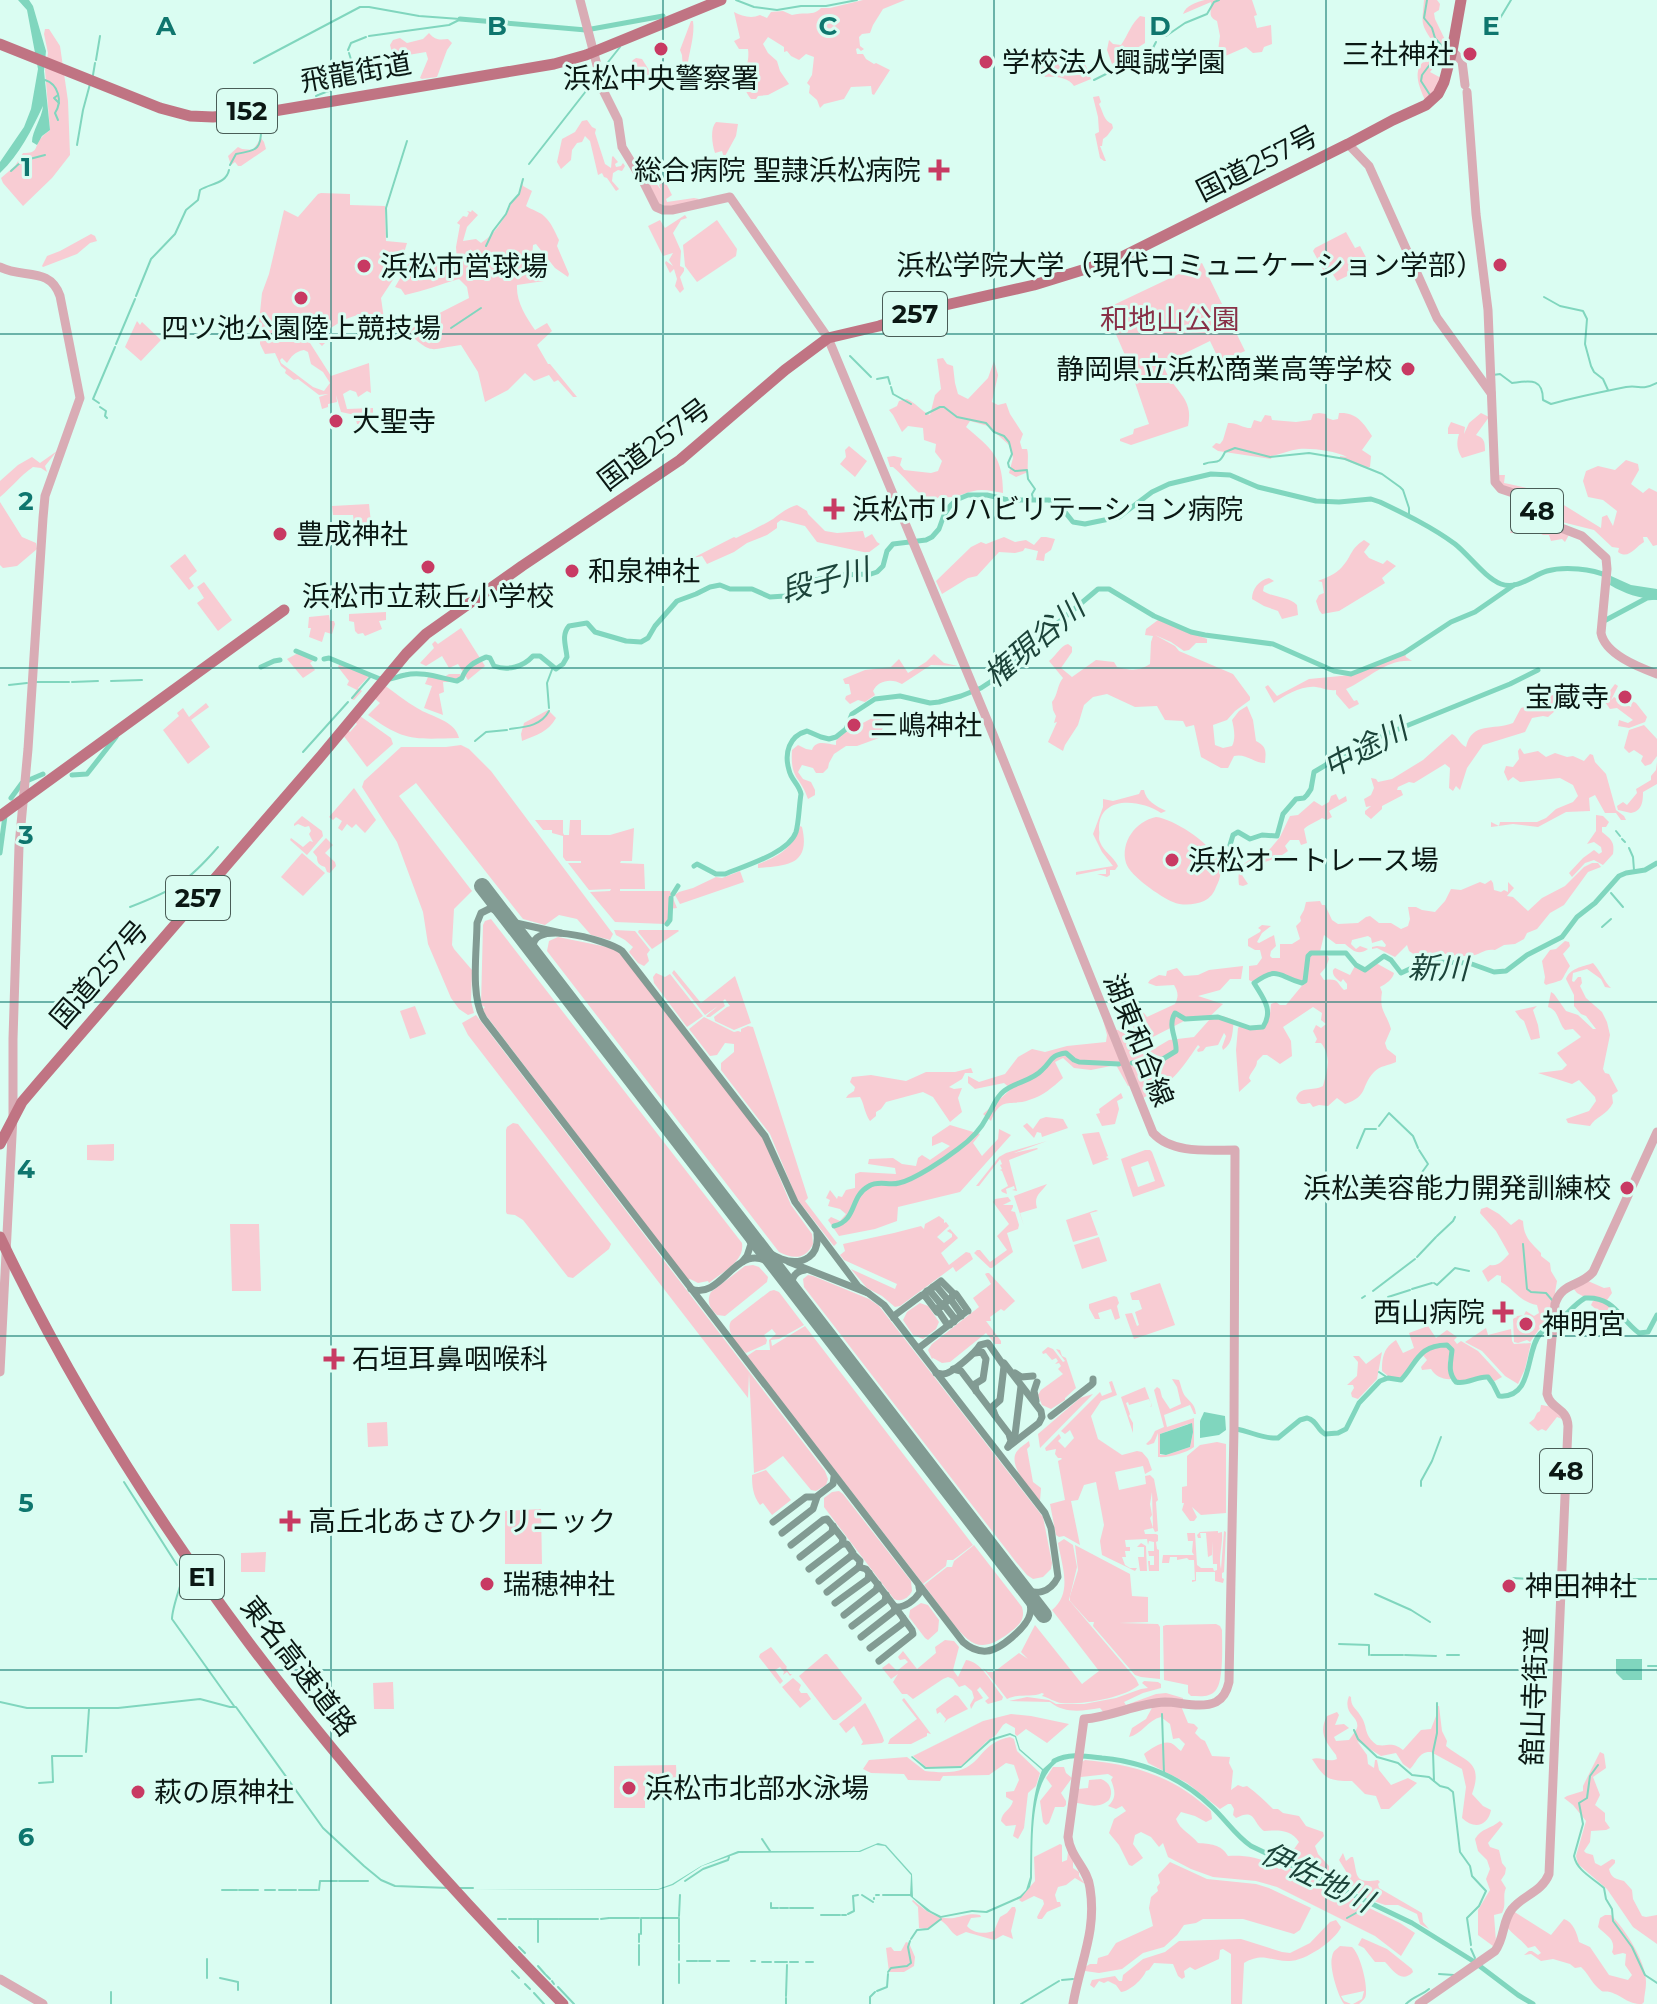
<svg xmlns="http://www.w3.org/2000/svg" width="1657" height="2004" viewBox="0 0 1657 2004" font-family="Montserrat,'Noto Sans JP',sans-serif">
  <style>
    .green { fill: #f8ccd3; fill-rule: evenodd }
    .water { fill: #80d6be }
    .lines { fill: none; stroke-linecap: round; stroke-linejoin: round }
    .stream { stroke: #80d6be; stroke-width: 2 }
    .river { stroke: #80d6be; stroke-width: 5 }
    .taxiway { stroke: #829b93; stroke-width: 7 }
    .runway { stroke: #829b93; stroke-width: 16 }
    .major { stroke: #d9acb5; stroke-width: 9 }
    .highway { stroke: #c07483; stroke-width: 11 }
    .grid { fill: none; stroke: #0f766e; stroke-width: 2; stroke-opacity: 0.55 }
    .poi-dot { fill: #c83a63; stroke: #dafdf2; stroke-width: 3 }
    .labels { text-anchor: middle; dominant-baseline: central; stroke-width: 6; stroke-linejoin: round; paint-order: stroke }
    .shield { fill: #dafdf2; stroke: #495d57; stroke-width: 2 }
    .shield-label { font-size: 26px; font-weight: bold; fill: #0b1814 }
    .poi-label { font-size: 28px; fill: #0b1814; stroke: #dafdf2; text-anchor: start }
    .street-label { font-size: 28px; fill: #0b1814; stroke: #dafdf2 }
    .park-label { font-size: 28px; fill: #883047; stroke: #dafdf2 }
    .water-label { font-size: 30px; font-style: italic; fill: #1c443a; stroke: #dafdf2 }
    .grid-label { font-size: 26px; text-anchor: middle; font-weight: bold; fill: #0f766e; stroke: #dafdf2; stroke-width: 6; stroke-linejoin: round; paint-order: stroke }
  </style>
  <rect width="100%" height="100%" fill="#dafdf2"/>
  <g class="green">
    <path d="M863 0H905L883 9 873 25 870 33 862 34 859 37 860 46 864 49 861 51 858 48 856 49 857 54H863L866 59 874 64 876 63 890 70 874 95 872 94 871 86 851 87 844 99 824 104 820 108 817 100 809 93 810 86 807 83 812 75 814 57 806 54 799 60 791 56 787 51 784 52V47L768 37 763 44 768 53 777 61 780 71 789 84 768 95 758 96 756 99H751C735 79 751 69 748 49H739L734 41 740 38 734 12C742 16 751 19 760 15L767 18 771 12 783 11 792 15C805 11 813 17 821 8H830Z"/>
    <path d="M1205 0H1252L1257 15 1254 16 1257 28 1271 25 1272 44 1264 47 1262 52 1253 53 1246 47 1223 57 1218 51 1220 36 1217 21C1207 16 1212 12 1211 2L1183 14C1186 5 1197 2 1205 0Z"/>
    <path d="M1424 0H1437L1440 4 1439 10 1434 13 1435 19 1449 48 1445 60C1438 55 1438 51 1434 44 1420 22 1422 26 1424 0Z"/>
    <path d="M1140 16 1145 17V43L1112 64 1107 50 1109 40 1113 44 1121 45C1128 35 1131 24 1140 16Z"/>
    <path d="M691 21H693C695 34 690 49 688 62L694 72 686 77 676 81 683 71 682 55 680 50Z"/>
    <path d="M45 29H49L60 46 68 101 70 155 52 178 23 206 3 183 1 178 15 166 23 153C40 153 33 147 42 137 42 136 49 131 50 130L45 70 48 53 44 34Z"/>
    <path d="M429 33C435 40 439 40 448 39L452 43 447 50 437 77 422 79 420 78 428 59 426 52 408 55 398 60 393 56 390 45 393 40 400 38 407 43 423 39Z"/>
    <path d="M1050 54 1053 56 1060 67 1064 68 1084 61 1091 79 1074 86C1068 77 1056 76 1045 77L1040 65 1043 63 1041 59Z"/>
    <path d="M636 58 642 59 654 78C641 87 631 90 627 70L633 60Z"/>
    <path d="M1427 59 1434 67 1430 72 1443 79 1441 84 1425 100C1419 86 1411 69 1427 59Z"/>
    <path d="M1099 96 1101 102 1099 104C1103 112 1104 121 1112 124L1113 128 1107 136 1103 139 1102 146H1100L1106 161H1104L1100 158 1095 134 1099 132 1098 117 1093 97Z"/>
    <polygon points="587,120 592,127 596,129 595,133 605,164 611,168 612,157 613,156 618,162 615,164 616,167 621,166 623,163 625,166 622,171 618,170 613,173 612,181 619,189 616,191 607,178 604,177 602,173 598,175 590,141 585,136 582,142 577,143 572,150 571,160 561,169 557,162 562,139 575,132 582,121"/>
    <path d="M716 122 738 124 736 136 724 158 722 151 715 153C712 144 710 128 716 122Z"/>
    <polygon points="261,138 264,142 266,149 241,166 238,166 235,162 231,165 228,156 238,147 242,149 253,150"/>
    <polygon points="642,163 642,167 646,169 661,190 659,185 665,181 672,195 666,199 667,202 694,198 699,199 690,205 658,207 637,169"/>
    <path d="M522 182 523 186 532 191 526 206C532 210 540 212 544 216 551 222 555 232 559 240L557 246 569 274 568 277 555 268 536 244 533 245 531 269 542 272 544 281 517 285C516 302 526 317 535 330L547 323 552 331 537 345 548 364H550L577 397H573L558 380 554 382 549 375 534 381 525 373 508 390 485 402 478 372 461 345C428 349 434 356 407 332L420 323 469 298 467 287 459 279C441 284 424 291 405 295L401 289 395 287 405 270 409 259 457 261 456 247 460 225 457 223 463 216 467 217 469 213 467 211 471 212 472 210 478 215 467 227 463 241 476 239 481 243C496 233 502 222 510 206 517 194 519 197 522 182Z"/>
    <path d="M321 193 350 194V205L385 206 386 241 407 243 398 272 381 298 384 319 379 327 376 324 375 315C351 311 339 324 319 335L326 342 322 346 315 339 310 343 331 376 369 363 371 393 367 391 358 397 356 392 350 390 343 394 347 409 373 408V413L369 415 367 411 362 415 366 424H357L355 415 341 412 336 395 337 402 328 404V407L322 409 319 397 328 394 319 395 298 379 294 380 285 373 286 370 281 366 275 353 265 354 260 344V333L258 332 262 293 269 274 284 210 298 217 318 194ZM304 350 308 352 311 364 323 372 330 383 324 391 313 387 281 363 280 360 282 358 287 363C292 356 294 352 304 350Z"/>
    <polygon points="685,215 687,218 681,220 673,233 681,251 680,266 684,268 684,271 680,277 684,289 680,293 675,286 677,279 674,269 670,273 665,263 666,261 673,266 669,260 673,253 663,256 648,226 660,220 665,228"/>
    <polygon points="717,220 737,249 736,256 697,282 685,266 683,245"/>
    <polygon points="1346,232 1355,248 1360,246 1370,265 1337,281 1332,273 1326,275 1313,251 1315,248"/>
    <polygon points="91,234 95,236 97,241 90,243 77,254 43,267 42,266 47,256 60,251"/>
    <path d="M1202 263 1245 351 1220 362 1210 341 1163 364C1171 391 1195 396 1188 426L1131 445 1120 441V439L1133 434 1134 429 1149 424 1128 362 1105 309Z"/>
    <polygon points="137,321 140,325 142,322 161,340 141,361 125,347"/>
    <path d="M943 358 947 364 953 366 955 383 958 394 968 399 988 378 994 361 998 375 992 402 998 405 1006 403 1010 414 1023 434 1020 442 1022 449H1027C1029 455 1027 464 1028 472L1016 477 1009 473 1013 458 1009 445 988 426 970 421 966 427C992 449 1003 457 1003 493 996 492 989 490 982 490 966 490 955 501 940 496L930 504 922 516 919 513V507L924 497C912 488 904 476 893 467H890L887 457 894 456 902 458 900 465 904 470 931 473 938 471 942 461 935 452 936 444 924 440 923 428 908 426 902 432 893 415 889 410 897 406 899 401 907 399C916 403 921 411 930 415L935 395 941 389 937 359Z"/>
    <path d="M1319 413 1326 414 1327 418 1333 420 1338 419 1339 413C1356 412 1363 422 1372 436L1362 450 1371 456 1370 467 1365 468 1340 458V456L1347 457C1335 451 1313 448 1299 449 1290 450 1281 454 1272 456L1271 459 1218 451 1212 447 1216 443 1220 444 1223 440 1228 423C1236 422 1242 428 1251 428L1254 420 1261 422 1265 415 1271 416 1272 420 1296 422 1311 420 1313 414Z"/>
    <path d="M1481 413 1489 417 1476 435C1484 438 1485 441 1485 451L1462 458C1457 450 1456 443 1459 434H1448V428L1451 422 1465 427 1464 434 1469 423Z"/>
    <polygon points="849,446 867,461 855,477 840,464 846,457 845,450"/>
    <path d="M57 451 45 466 47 472 41 468 33 467C20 476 12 487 0 497V481L18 465 32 457 40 463Z"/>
    <path d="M1626 460 1638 464 1639 470 1631 484 1643 493 1649 488 1657 492V545L1653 546 1647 537H1643L1644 542C1635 547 1629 560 1618 552L1619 548 1612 547 1594 530 1554 520 1552 513 1546 511 1540 498C1532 493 1521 487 1511 491L1501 485 1497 475H1505L1504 483C1518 486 1538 489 1548 498V504L1552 506 1557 507 1559 502 1601 528 1602 517 1607 515 1613 526 1617 511 1603 500 1588 497 1583 481 1586 471 1598 466 1615 470Z"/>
    <polygon points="0,502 22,537 36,543 37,549 17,566 3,568 0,565"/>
    <polygon points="369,504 372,532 355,533 353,515 333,515 332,506"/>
    <path d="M797 505 807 511 808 514 825 531 837 533 863 531 865 538 872 534 877 542 880 544 868 553 817 542 805 526 781 520 777 523V528L767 535 747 543 734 552 707 564 702 556 693 558 734 537 736 538C749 532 761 526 773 519 781 513 787 508 797 505Z"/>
    <polygon points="1520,506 1527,507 1539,526 1543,521 1570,533 1565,542 1562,539 1551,541 1549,535 1543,535 1532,529 1527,532 1510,533"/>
    <polygon points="1004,537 1015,542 1026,540 1034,545 1041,537 1046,537 1055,539 1051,550 1045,554 1044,561 1036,560 1038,551 1025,548 1023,551 1015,553 999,552 977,576 968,578 942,594 936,581 971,547 981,542 986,544"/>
    <path d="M1364 540 1370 544 1364 552 1369 558 1383 564 1387 560 1396 566 1382 578 1385 583 1339 611 1322 614 1319 610 1316 601 1319 595 1324 593 1322 582 1318 581C1326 578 1336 574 1342 567 1352 556 1350 549 1364 540Z"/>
    <polygon points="185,554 197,571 189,578 194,586 189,590 170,566"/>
    <path d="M1269 578 1274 581 1264 586 1263 591C1274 598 1288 596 1297 605L1298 615 1282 619 1278 611 1264 606 1252 599C1252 589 1259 580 1269 578Z"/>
    <polygon points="204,582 232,620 218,631 197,603 204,598 197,587"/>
    <polygon points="386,612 386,620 379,621 382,629 365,636 363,633 358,634 355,631 354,622 349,621 349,614"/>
    <polygon points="329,615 330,621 334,621 335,624 332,634 325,632 322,642 309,637 311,628 308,628 309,617"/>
    <path d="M1158 620 1207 639V643H1196L1189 650 1184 651 1171 642 1155 635 1175 646 1179 651 1233 674 1250 697V700L1235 711 1227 720 1213 725 1215 745 1223 748 1232 746C1236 739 1234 728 1232 720L1239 711 1247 706 1253 720 1256 741C1267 747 1266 751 1265 763 1254 763 1246 753 1234 756L1228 768H1221L1201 757 1194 725 1186 727 1183 721 1165 720 1157 706 1135 707 1107 694 1093 697 1084 705 1078 725 1065 745 1063 751 1048 742 1057 722 1054 723 1056 716 1053 710 1052 702C1058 695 1057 685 1063 678L1049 661C1056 656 1060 646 1068 644L1072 647V652L1061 668 1072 677 1096 660 1114 662 1117 667C1130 670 1137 672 1150 664L1151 642 1153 636 1145 635 1146 629Z"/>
    <polygon points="461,628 485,666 468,680 458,664 449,668 442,656 426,666 420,663 434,648 432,644 435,641 438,644"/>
    <polygon points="300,652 314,660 310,663 315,670 303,678 287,659"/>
    <path d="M934 654 944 663 958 666 931 665 902 684C892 678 878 680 873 691L875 695 865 702 858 700 850 704 845 699 846 696 851 694 849 684H845L843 679 865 670 891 667 899 659 908 673 926 662Z"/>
    <path d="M1405 654 1406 657 1412 661C1385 659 1368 680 1346 689L1354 701 1357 700 1359 704 1349 709 1336 694V690C1328 691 1324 688 1316 687 1303 685 1284 695 1274 703L1265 687 1268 685 1277 696 1309 679 1351 675 1375 663 1381 664Z"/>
    <polygon points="340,663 369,676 358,688 362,691 354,700 351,699 357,690 347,685 349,681 338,667"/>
    <polygon points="449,674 460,674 461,676 458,679 453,679 449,682 443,682 444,692 439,694 443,715 424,708 432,686 425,684 428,677 441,679"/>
    <path d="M1567 683 1570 685 1569 690 1572 692 1569 697 1571 704 1562 705 1548 717 1543 716 1532 718 1525 732 1483 745 1467 768 1460 790 1456 786 1453 791 1449 788 1450 768 1445 764 1414 783 1409 782 1398 787 1397 790H1401L1403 795 1382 806V809L1371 819 1365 814V811L1371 806 1366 807 1364 799 1371 795 1374 788 1371 778 1376 779 1378 782 1392 779 1423 760 1452 734C1458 737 1459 743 1466 747 1472 721 1493 731 1513 723L1521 708 1534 704 1547 694H1554Z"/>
    <polygon points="1615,684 1618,686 1611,700 1614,697 1631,707 1632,702 1628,701 1632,697 1634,698 1632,701 1636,703 1647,717 1645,722 1629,728 1618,726 1619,720 1628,723 1633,720 1617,708 1610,709 1605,702 1610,700 1590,693 1602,691 1609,692"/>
    <path d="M384 685C394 692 405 701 417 708 431 717 455 720 459 738 414 739 405 742 368 715L380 703 374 698Z"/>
    <polygon points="206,703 209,707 191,720 210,747 188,764 163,730 179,716 177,713 183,708 189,717"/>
    <path d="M548 710 556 718C548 732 537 735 522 741L521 734 524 723Z"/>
    <polygon points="360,716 391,738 393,744 367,767 343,735 347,729 350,732 357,724 354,721"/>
    <path d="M876 716 885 722 879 738 857 746H846L834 754 829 763 828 768 823 773H816L813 768 802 765 798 772 803 779 811 782 815 790V795L808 799C800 775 790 780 792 750L798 745 806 749 812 750C816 739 827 744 836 745V741L855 718 861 724Z"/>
    <polygon points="1644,725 1657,739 1657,756 1651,764 1645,766 1641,761 1643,756 1634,750 1629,753 1624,748 1629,730"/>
    <polygon points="461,745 469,749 491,771 613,934 610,940 591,935 577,919 559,915 545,925 523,919 416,783 399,796 472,891 454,909 452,945 454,949 472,970 471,1001 474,1013 468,1015 459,1009 451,998 428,944 423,912 397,842 362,787 364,781 401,747 446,747"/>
    <polygon points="1520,748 1524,754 1538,751 1546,757 1555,753 1567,757 1573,756 1584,761 1590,754 1593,755 1595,762 1606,774 1616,810 1624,816 1626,820 1621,820 1616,813 1605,813 1595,795 1589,798 1590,811 1566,812 1538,827 1513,824 1491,827 1491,822 1499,826 1500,822 1537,822 1546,818 1556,809 1573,802 1578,796 1573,785 1560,778 1520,782 1513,777 1508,781 1504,772 1506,766 1513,767 1519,759 1518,751"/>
    <path d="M1657 762V784L1643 792C1643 802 1642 811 1631 813L1618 810 1617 806 1623 802 1627 805 1637 793 1636 789 1651 780V776L1656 770Z"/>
    <polygon points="354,788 376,820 365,833 356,824 352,828 347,824 342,831 338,828 342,821 336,817 333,820 329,817"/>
    <path d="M1141 790H1144C1146 801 1156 806 1166 811L1161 813C1140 799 1098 795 1099 830 1100 834 1098 838 1100 842 1103 851 1114 857 1118 866L1115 870H1110V875L1107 877 1097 874H1106V869L1076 875V872L1113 866 1102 852 1093 834 1103 807V799L1113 801 1139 794Z"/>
    <path d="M1336 794 1339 800 1346 796 1347 801 1329 811 1332 817 1327 820 1322 818C1316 822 1309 824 1304 829L1307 843 1301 845 1299 840H1290L1285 846 1288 851C1273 863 1254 861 1242 875L1248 884 1243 886 1239 885C1236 865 1247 859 1265 855L1280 837 1290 816 1298 815 1314 801 1322 806 1329 802 1331 796Z"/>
    <path d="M1596 815 1603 816 1609 822 1606 827H1602V832C1611 839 1615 842 1613 854L1603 865 1594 860 1585 863 1572 877 1569 873 1583 858 1594 850 1599 854 1602 852 1601 847 1594 842 1587 844 1596 831Z"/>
    <polygon points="302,816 322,831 323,836 307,855 290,840 291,838 303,847 310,841 313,842 309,834 311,831 309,826 305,827 298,824 294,826 294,824"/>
    <path d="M1156 817C1174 819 1208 842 1217 858 1223 867 1221 878 1216 887 1214 893 1210 898 1204 901 1195 905 1182 906 1173 902 1161 897 1130 876 1126 863 1120 842 1136 821 1156 817Z"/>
    <polygon points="535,820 563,820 563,833 564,835 569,835 570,820 581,820 581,835 610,835 634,828 632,861 621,861 620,863 644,864 645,889 620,889 620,891 670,891 677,908 669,909 668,919 665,924 615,922 590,892 610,891 611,889 589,890 568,863 581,863 581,861 566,861 563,857 563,836 552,833 552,830 543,830"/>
    <path d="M800 826 802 827C811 865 787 866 758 868V864C778 857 793 848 800 826Z"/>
    <path d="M326 838 333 845 325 853 335 862 336 866 330 873 327 872 325 867C319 865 317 863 317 857L313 852Z"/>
    <polygon points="302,853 325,873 303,896 281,877"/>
    <path d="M1592 863H1598L1601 867 1588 872 1564 905 1550 913 1537 929 1527 933 1524 939 1515 944 1504 945 1495 950C1485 948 1480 955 1470 956 1450 957 1436 949 1415 955L1409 951 1407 945 1395 957 1377 948 1372 949V947L1377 946 1385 947 1386 945 1382 940 1372 943 1371 938 1368 936 1352 940 1351 944 1356 949 1360 946 1368 949C1358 956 1352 950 1345 944H1336L1324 935 1320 952H1311L1307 955 1304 981 1302 983C1276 975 1281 966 1253 982L1249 980V966L1257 965 1262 958 1260 950H1255L1248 946V939L1260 932 1261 930 1258 928 1262 925 1271 926 1262 933 1257 942 1259 943 1274 935 1276 946 1271 951 1270 956 1272 958H1280V944H1292L1300 939 1296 926 1301 921 1300 917 1304 910 1306 902 1320 901 1322 905H1325L1332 920 1338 924 1358 923 1366 917 1370 916 1379 923H1391L1401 929 1408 926 1410 919 1408 907H1416L1422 910 1435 912 1445 901 1451 889 1461 890 1480 882 1485 884 1491 880 1493 883 1494 890 1501 892 1504 890 1508 892V882L1514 888 1507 896 1513 897 1528 911 1542 898 1565 886 1584 867Z"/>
    <polygon points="740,871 744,882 680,904 675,895 679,892 693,888 716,877 722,878"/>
    <path d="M491 919 742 1243C745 1262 722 1272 709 1283L708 1281 698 1283 690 1279 688 1280 485 1014 483 1009 485 1007 481 1005 483 925 485 921Z"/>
    <polygon points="614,930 635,931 650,950 647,954 649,961 644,966 638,963 629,952 633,947 625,940 616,935"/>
    <polygon points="639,930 678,930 679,931 652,949 638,932"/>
    <path d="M558 937 612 948 621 954 763 1138 791 1205 812 1234 813 1244C805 1260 793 1259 779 1252L547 951 549 941Z"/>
    <path d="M1565 941 1569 942 1570 946 1563 954 1570 966C1558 984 1568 978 1546 985L1544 983 1545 977 1542 961 1550 950 1556 949Z"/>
    <path d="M1311 954 1328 956 1329 959 1326 967 1320 974 1324 980C1340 978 1336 983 1344 990L1347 989V984L1343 979 1341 982C1336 979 1332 975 1333 970L1335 968 1350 975 1355 966 1365 970 1376 963 1394 973C1393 979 1386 984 1380 987L1382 992C1379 1011 1386 1012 1391 1029L1385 1043 1387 1049 1396 1056V1062C1388 1066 1381 1065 1374 1072 1360 1087 1369 1096 1345 1104L1337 1098 1328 1106 1319 1105 1313 1107 1310 1103C1303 1104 1299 1106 1296 1098 1301 1085 1312 1092 1323 1086 1327 1071 1332 1057 1321 1043H1315L1317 1039 1313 1031 1316 1025 1321 1028 1326 1024 1321 1020 1322 1013 1313 1007 1283 1027 1291 1041 1292 1056 1280 1064 1267 1055H1263L1257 1061C1257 1068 1251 1071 1249 1078L1251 1081 1239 1092 1236 1050 1238 1028 1240 1026 1255 1030 1265 1027 1270 1014 1271 1004 1276 1002 1280 1005H1286L1305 982 1309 956Z"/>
    <path d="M1593 963C1600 970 1605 983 1611 988L1605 987 1601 979 1587 969 1573 973 1572 981 1574 982 1578 977H1581L1582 983 1580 986 1586 998 1602 1012 1607 1022 1610 1035 1603 1069 1605 1073 1609 1074 1618 1091 1612 1095 1613 1103C1607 1115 1595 1117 1590 1126L1568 1123 1566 1119 1589 1111 1596 1101 1595 1097 1579 1080 1572 1084 1538 1073 1562 1070 1567 1065 1557 1053 1581 1037 1573 1029 1565 1030C1558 1023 1559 1010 1548 1007L1551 992 1554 994 1566 1011 1578 1015 1593 1029H1596L1586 1016 1581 1014 1574 1006V995L1566 979C1570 968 1582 967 1593 963Z"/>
    <path d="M1243 966 1241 979H1230L1220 990 1198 996 1223 1004 1207 1019H1188L1147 1040 1135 1036 1133 1026 1128 1025 1135 1008 1144 1013 1147 1017 1175 1004C1179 996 1178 992 1174 985L1156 986 1148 983 1150 980 1159 975 1166 976 1167 971 1177 968 1184 976 1198 975 1209 970Z"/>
    <polygon points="674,970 701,1003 735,976 751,1023 734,1030 715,1021 714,1017 727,1007 730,1006 725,999 723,1001 725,1006 710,1017 707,1017 706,1016 718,1006 705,1015 672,973"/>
    <polygon points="656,973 665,977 670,974 703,1016 687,1027 654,983 653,977"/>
    <polygon points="415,1006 426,1034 410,1039 400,1011"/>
    <polygon points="1537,1006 1533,1010 1538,1025 1540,1038 1531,1040 1524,1021 1520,1018 1515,1011"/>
    <polygon points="476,1015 825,1471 828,1479 826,1485 816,1491 811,1490 783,1456 765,1469 754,1473 749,1373 748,1398 468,1035 462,1023"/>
    <path d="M1223 1016 1234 1020C1232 1032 1234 1042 1223 1050L1222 1047 1226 1036 1224 1033 1218 1045 1206 1047 1203 1051 1198 1052 1197 1050 1200 1047 1198 1045C1181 1070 1171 1085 1143 1098L1131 1085 1128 1086 1116 1065 1091 1070 1074 1068 1063 1058 1055 1062 1063 1078C1053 1087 1043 1096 1029 1100 1010 1107 1001 1095 991 1121L983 1114 1011 1089 1004 1083 975 1089 968 1083V1076L979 1082 1005 1074 1018 1057 1032 1049 1045 1052 1067 1046 1106 1042 1107 1035 1103 1020 1105 1017 1110 1029 1118 1030 1131 1037 1134 1055 1147 1053 1169 1040 1194 1037 1210 1019Z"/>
    <polygon points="704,1017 734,1032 738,1031 741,1032 741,1029 748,1026 753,1027 808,1198 805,1201 837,1243 834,1246 797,1199 770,1134 721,1070 721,1063 734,1052 734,1044 725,1043 717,1055 710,1056 689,1029"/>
    <path d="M971 1068 973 1073H965L962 1079 949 1087 954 1089 962 1088 958 1098 962 1112 950 1122 933 1097 923 1092 886 1102 881 1109 876 1112V1116L870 1121C864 1112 864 1103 860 1097L846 1098 848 1095 854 1091 855 1087 850 1082 852 1077 871 1075 906 1081 926 1072H955Z"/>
    <polygon points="1121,1093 1123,1098 1117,1101 1119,1109 1115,1124 1102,1126 1096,1114 1100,1113 1099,1109"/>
    <polygon points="1046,1117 1063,1119 1068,1128 1042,1137 1041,1133 1037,1132 1034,1138 1023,1126 1027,1123 1033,1129 1040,1119"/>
    <polygon points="513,1123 518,1124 611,1244 609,1249 573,1278 568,1277 523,1220 515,1215 507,1214 506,1212 506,1130 507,1127"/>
    <polygon points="950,1125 980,1134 973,1143 982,1156 998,1139 999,1129 1011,1135 960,1192 898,1207 897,1221 875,1229 839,1236 828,1220 831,1217 840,1221 846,1214 840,1209 828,1206 830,1200 826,1198 830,1190 837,1199 838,1196 842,1197 846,1190 855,1188 855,1174 860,1172 896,1174 895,1168 868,1164 869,1159 893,1158 902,1164 916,1166 918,1158 922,1155 930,1160 950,1146 942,1142 932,1146 932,1137"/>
    <polygon points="1099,1132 1108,1156 1106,1157 1109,1159 1093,1165 1082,1134"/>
    <polygon points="1047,1141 1014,1153 1037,1148 1038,1149 1009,1160 1017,1191 1012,1190 1015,1189 1014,1186 1006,1189 1007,1194 1002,1192 1001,1190 1008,1186 1002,1171 1000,1170 1002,1169 1000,1165 1002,1164 1000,1159 979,1186 976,1186 999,1157 1006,1153"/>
    <polygon points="114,1144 114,1160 112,1161 87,1160 87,1145"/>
    <path d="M1145 1150H1150L1152 1152 1165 1186 1133 1197 1121 1159ZM1148 1161 1155 1181 1138 1187 1131 1167Z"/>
    <path d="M1047 1184C1042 1192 1033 1195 1037 1208L1020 1213 1024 1226 1014 1196Z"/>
    <polygon points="1008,1197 1011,1201 1003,1205 1013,1205 1013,1207 1011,1211 1015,1212 1019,1225 1018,1229 1007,1233 1013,1252 992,1268 990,1268 974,1253 977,1250 980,1250 990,1262 1007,1250 997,1236 1009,1224 993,1202 995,1199"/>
    <path d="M1487 1207 1499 1214 1511 1225 1519 1219 1523 1221C1524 1237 1529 1241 1541 1253V1256L1550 1263 1551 1271 1557 1281 1552 1310 1549 1312 1552 1313 1551 1321 1540 1328 1530 1342 1527 1340 1518 1343 1514 1342 1513 1319 1517 1316 1524 1315 1526 1311 1534 1316 1539 1313 1537 1305C1520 1302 1515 1290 1501 1282V1276L1497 1275 1488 1282 1482 1271 1490 1265C1498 1267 1503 1260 1509 1254L1496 1231 1480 1213 1481 1209Z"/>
    <polygon points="1096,1210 1098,1211 1090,1213 1098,1235 1073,1242 1066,1220"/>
    <polygon points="939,1216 944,1220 944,1223 946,1222 949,1226 937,1237 944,1243 952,1237 952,1234 947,1231 950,1229 958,1238 941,1253 949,1265 966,1252 970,1253 973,1259 956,1272 953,1267 900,1306 895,1307 882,1296 867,1288 851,1269 895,1289 897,1284 844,1260 840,1255 845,1251 843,1244 894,1233 921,1226 924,1229 925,1224"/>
    <polygon points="230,1224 259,1224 261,1291 232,1291"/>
    <polygon points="1099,1237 1107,1261 1082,1269 1074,1245"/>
    <path d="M753 1265 759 1267 768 1277 767 1282 725 1316 717 1315C710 1309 706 1301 711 1292L745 1266Z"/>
    <polygon points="987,1273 989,1273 1015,1301 1004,1311 1001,1309 990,1317 991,1321 986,1321 1001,1341 1001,1344 995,1344 986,1333 950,1362 942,1363 933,1358 932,1359 928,1350 932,1344 979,1307 973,1298 991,1284 985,1274"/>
    <polygon points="808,1275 813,1276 869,1299 879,1306 1043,1517 1052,1563 1051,1569 1043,1577 1033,1579 1027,1575 1016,1562 804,1287 803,1279"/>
    <polygon points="1588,1281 1604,1288 1610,1287 1612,1293 1607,1300 1614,1306 1614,1312 1604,1316 1591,1305 1593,1301 1597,1301 1596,1297 1588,1299 1577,1293 1573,1288"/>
    <polygon points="1160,1283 1175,1325 1134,1339 1125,1314 1132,1313 1137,1326 1139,1325 1135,1312 1142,1309 1139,1300 1132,1300 1130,1293"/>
    <path d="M774 1290 779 1292 804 1325 779 1339 771 1340 772 1346 805 1326 973 1545 953 1560H947L946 1566 923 1584 747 1356 756 1350H770L769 1340 776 1334 772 1329 764 1335 767 1340 766 1344 746 1353C738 1346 725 1332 731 1321L770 1291Z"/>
    <polygon points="1114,1296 1117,1297 1119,1303 1117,1306 1120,1318 1115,1320 1111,1309 1098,1313 1100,1319 1095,1319 1089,1308 1089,1304"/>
    <polygon points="920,1303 928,1306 939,1322 936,1329 923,1339 913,1335 903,1320 907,1312"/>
    <path d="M1428 1326 1436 1338 1447 1330 1457 1337 1454 1340 1457 1344 1461 1341 1478 1351 1502 1377 1493 1382C1485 1371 1471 1379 1461 1382L1457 1381C1448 1371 1453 1362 1453 1350L1450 1345 1445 1343 1418 1354 1401 1379 1388 1376 1382 1371C1382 1356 1384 1348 1396 1340L1403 1353 1414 1348 1409 1333Z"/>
    <polygon points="1486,1328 1488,1335 1511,1329 1512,1341 1514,1344 1531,1343 1525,1369 1518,1384 1505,1376 1482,1351 1465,1342"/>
    <path d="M1442 1345C1456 1348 1449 1353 1448 1362 1448 1367 1450 1374 1452 1379 1443 1380 1435 1376 1431 1369L1422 1370 1421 1367 1427 1360 1422 1354Z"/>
    <polygon points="1048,1347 1053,1349 1063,1362 1065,1361 1056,1349 1060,1350 1062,1356 1066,1358 1076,1388 1065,1398 1065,1400 1051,1409 1042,1405 1038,1395 1041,1390 1063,1374 1058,1369 1061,1366 1059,1363 1055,1364 1058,1361 1056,1358 1052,1360 1046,1353 1043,1354 1042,1352"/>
    <polygon points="1382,1352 1377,1379 1358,1399 1352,1397 1351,1393 1354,1388 1353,1385 1347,1385 1357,1376 1358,1362 1353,1356 1359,1356 1366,1364"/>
    <path d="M1172 1379 1179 1380C1181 1385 1182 1392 1185 1396 1190 1402 1195 1404 1196 1414H1194L1190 1405 1164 1415 1167 1427 1194 1418V1447C1186 1453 1169 1458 1158 1457V1433L1154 1443 1148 1445 1146 1444 1151 1439 1155 1431 1164 1427 1154 1390 1157 1387 1160 1389 1162 1397 1170 1409 1181 1404 1177 1387ZM1188 1424 1193 1432 1190 1447 1166 1455H1160V1434Z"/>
    <polygon points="1112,1381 1117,1395 1101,1401 1091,1416 1098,1439 1122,1455 1137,1451 1142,1452 1148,1459 1152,1470 1145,1474 1143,1466 1115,1472 1119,1490 1146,1484 1145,1476 1150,1475 1154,1479 1158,1500 1156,1502 1158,1531 1155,1532 1153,1528 1152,1492 1150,1504 1152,1515 1150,1518 1153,1528 1144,1530 1145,1534 1156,1534 1158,1535 1158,1541 1156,1542 1157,1549 1159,1550 1159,1571 1149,1571 1148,1561 1150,1561 1150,1565 1154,1565 1154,1556 1149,1556 1148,1551 1154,1551 1154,1542 1149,1541 1148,1545 1147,1539 1125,1540 1126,1547 1137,1547 1141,1543 1146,1546 1147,1571 1140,1571 1138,1557 1144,1557 1144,1547 1130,1547 1130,1551 1125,1551 1126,1557 1122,1557 1125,1565 1130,1568 1137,1568 1135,1571 1102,1555 1100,1541 1104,1525 1096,1482 1084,1485 1078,1500 1071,1501 1080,1545 1064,1536 1059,1537 1056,1535 1050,1504 1065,1500 1058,1461 1062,1459 1061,1458 1058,1458 1055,1454 1056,1449 1046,1451 1045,1448 1059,1434 1061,1438 1058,1441 1065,1448 1074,1438 1070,1430 1065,1434 1061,1431 1100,1392 1102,1396 1112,1392 1109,1382"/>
    <polygon points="1145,1387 1152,1406 1150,1407 1152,1405 1149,1399 1129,1405 1128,1402 1126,1403 1130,1414 1129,1416 1133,1423 1133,1433 1121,1397"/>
    <polygon points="1093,1394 1040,1448 1038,1434 1080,1398"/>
    <path d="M1541 1405C1554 1407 1554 1406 1562 1419L1557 1417 1546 1431 1542 1429 1538 1431 1529 1423 1534 1419 1537 1413 1540 1411Z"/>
    <polygon points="387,1422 388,1446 368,1447 367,1423"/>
    <path d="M1029 1441 1030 1446 1027 1449 1033 1482 1041 1488 1040 1501C1031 1489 1011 1470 1015 1455 1017 1449 1024 1445 1029 1441Z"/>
    <polygon points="1217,1442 1226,1444 1226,1513 1201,1515 1192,1507 1197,1517 1194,1521 1190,1521 1182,1510 1184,1503 1182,1503 1182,1487 1187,1486 1187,1456 1200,1445"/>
    <path d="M766 1470 791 1500 772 1515 763 1503 760 1505C753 1496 752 1486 752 1475Z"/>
    <path d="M839 1491 843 1494 911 1581 912 1591C909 1597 902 1603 894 1599L824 1507V1498L832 1492Z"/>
    <polygon points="541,1509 542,1564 505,1564 505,1511"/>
    <path d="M1218 1531V1533L1222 1532C1223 1545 1218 1557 1221 1569L1224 1531 1226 1532 1224 1572 1222 1573V1578L1224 1579 1223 1583 1215 1581V1572H1196V1581L1192 1582V1580H1195L1194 1560H1189L1187 1558 1177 1560V1557H1170L1169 1563H1162L1163 1555H1194L1192 1552 1193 1541H1188L1187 1533H1195L1197 1565 1201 1568H1213L1214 1571 1217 1570V1564H1213L1212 1541V1555L1208 1557 1206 1533H1200L1201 1538H1198L1197 1535 1200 1532Z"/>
    <path d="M1064 1539 1073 1545 1077 1567 1069 1600 1136 1679 1139 1685C1124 1698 1082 1705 1061 1703 1055 1702 1049 1698 1042 1696L1044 1694 1042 1693C1031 1698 1019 1693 1007 1699L983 1668 988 1672H994L1019 1653 1028 1659 1021 1652 1035 1625 1082 1684 1099 1671 1052 1610C1073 1593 1062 1566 1058 1543Z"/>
    <path d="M974 1545 1022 1607C1026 1620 1018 1626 1009 1633 981 1654 971 1646 951 1621 942 1609 933 1597 924 1585L947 1567H952L954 1561Z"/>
    <polygon points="1075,1545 1130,1574 1132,1596 1148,1597 1148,1622 1119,1623 1158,1624 1160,1627 1160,1679 1141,1677 1135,1675 1093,1626 1094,1622 1089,1622 1070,1601 1070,1596 1078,1570"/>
    <polygon points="266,1552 265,1572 241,1572 241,1553"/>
    <polygon points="921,1603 928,1605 939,1620 938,1631 928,1640 925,1638 909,1617 910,1610"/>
    <path d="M1216 1624 1220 1626 1222 1630C1222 1644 1224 1680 1216 1690 1210 1698 1200 1696 1191 1696L1188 1693V1685L1164 1680 1163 1626 1166 1625Z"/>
    <path d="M945 1640 954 1641 959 1647 953 1670 958 1677 966 1660C981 1661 993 1685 1003 1697L1002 1700 988 1704 985 1701 989 1698 980 1687 977 1690 983 1698 975 1702 971 1709 970 1705 974 1698 972 1691 965 1685 959 1687 953 1679 948 1677 943 1679 913 1699 907 1694H902L893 1682 898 1674 891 1679 882 1668 889 1663 897 1671 908 1662 905 1659 900 1660 898 1657 903 1651 917 1669 936 1653 935 1647Z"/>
    <polygon points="771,1647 787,1667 786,1668 790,1674 792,1674 790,1676 787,1672 783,1675 784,1672 780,1667 775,1670 783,1681 780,1684 759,1657 760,1654"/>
    <polygon points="825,1654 827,1654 862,1698 861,1701 836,1720 833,1720 799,1676"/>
    <polygon points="793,1678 801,1685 799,1690 801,1693 807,1693 811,1699 800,1708 782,1687"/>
    <path d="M1144 1681 1158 1682 1161 1684V1688L1143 1693 1124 1702 1126 1705 1156 1694 1166 1693 1183 1698V1700L1105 1714 1100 1708C1082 1711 1065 1714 1050 1702L1009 1701 1027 1697 1049 1700 1056 1704H1084L1116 1698 1141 1689 1148 1688 1142 1683Z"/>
    <polygon points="393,1682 394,1709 374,1709 373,1683"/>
    <polygon points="955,1695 958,1696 968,1709 948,1719 944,1723 946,1719 940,1712 937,1714 936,1709"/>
    <path d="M1349 1696 1351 1697C1351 1707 1355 1707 1360 1715 1369 1727 1362 1734 1377 1745 1389 1747 1391 1741 1403 1750L1421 1730 1431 1729 1436 1716 1437 1706H1439L1442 1731 1447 1741 1446 1746C1465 1762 1484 1761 1472 1794L1483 1806 1491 1810C1488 1826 1474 1830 1462 1818L1466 1787 1462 1769 1431 1752C1419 1751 1417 1762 1410 1769L1403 1764 1396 1753 1381 1756 1357 1741 1367 1755 1368 1764 1374 1768 1375 1760H1377L1379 1770 1391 1785 1408 1778 1417 1783 1389 1809H1381L1376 1796 1365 1794 1352 1781C1328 1781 1325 1779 1312 1759 1320 1756 1329 1763 1337 1759L1336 1755C1326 1742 1318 1733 1327 1716L1337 1712 1339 1715 1335 1725 1344 1724 1349 1728 1334 1737 1336 1741 1349 1740C1350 1739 1357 1729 1357 1728 1360 1716 1342 1715 1349 1696Z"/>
    <polygon points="904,1698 931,1734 927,1733 927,1736 911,1744 888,1744 890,1739 917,1719 902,1700"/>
    <path d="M865 1703C868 1707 884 1737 884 1741L882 1743 861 1745 863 1742 854 1726 846 1733 839 1724Z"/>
    <path d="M1153 1706H1181L1188 1723 1194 1724 1198 1728 1195 1733 1201 1739 1205 1741 1212 1756 1230 1757 1229 1763 1233 1771 1231 1790 1238 1785 1243 1787 1247 1786C1257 1793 1265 1801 1273 1809H1278L1283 1813 1299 1816 1306 1826 1323 1832 1324 1836 1315 1846 1318 1854 1329 1866V1877H1323L1285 1858 1281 1853 1282 1848 1286 1846 1294 1849 1299 1842C1291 1829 1278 1830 1264 1831 1252 1822 1256 1808 1236 1818L1233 1815 1234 1809 1231 1804H1228L1220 1809 1187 1783 1148 1763 1144 1754C1150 1749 1163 1740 1171 1743 1175 1745 1178 1749 1181 1751L1185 1744 1179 1738 1173 1739 1170 1724 1161 1717C1148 1720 1142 1734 1129 1737L1132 1728 1146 1719Z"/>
    <polygon points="1011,1714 1031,1716 1069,1724 1047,1743 1026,1729 1017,1736 1015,1734 1015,1728 1006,1723 1003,1725 996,1735 986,1742 964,1765 958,1767 926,1767 913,1756 983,1721"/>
    <path d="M1010 1737 1014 1739 1017 1751 1040 1773 1036 1786 1028 1793 1024 1828 1018 1839 1013 1836 1016 1825 1006 1826 1001 1821C1002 1811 1011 1810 1013 1801L1006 1797V1792L1014 1791 1019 1780 1014 1765 1006 1763 989 1775 943 1776 940 1781 908 1780 904 1774 871 1773 863 1769 869 1760 907 1757 925 1771C935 1772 953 1774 963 1769 983 1761 981 1743 1010 1737Z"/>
    <path d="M1600 1752 1604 1754 1606 1768 1593 1777 1600 1795 1595 1805 1605 1813V1821L1610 1828 1606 1830 1591 1831 1590 1842 1584 1851 1586 1853 1593 1855 1595 1863 1601 1866 1612 1859 1615 1860V1863L1609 1869C1611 1878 1616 1879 1624 1881L1632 1890 1633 1899 1642 1916 1646 1917 1657 1915V1944L1633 1927 1607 1889 1578 1864 1576 1856 1586 1821 1573 1805 1564 1798 1567 1796 1583 1791V1786Z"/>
    <path d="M1085 1760C1136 1765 1173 1776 1211 1811L1212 1819 1206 1822 1195 1816 1181 1812 1176 1819C1180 1830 1191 1834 1198 1843 1210 1844 1221 1844 1228 1856 1247 1855 1264 1858 1279 1869L1287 1867 1359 1901 1361 1904 1400 1923 1415 1933 1401 1956 1375 1936 1277 1887 1256 1881 1213 1877 1191 1869 1168 1857 1163 1843 1159 1847 1151 1837 1141 1832 1135 1835 1133 1844 1143 1858 1132 1866 1129 1865 1119 1845 1109 1833 1114 1819 1126 1811 1122 1806 1116 1809 1108 1806C1117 1798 1115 1790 1111 1780L1113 1777 1108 1774 1081 1777 1079 1776 1082 1762Z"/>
    <polygon points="676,1765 677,1783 645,1783 645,1808 614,1808 614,1766"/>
    <polygon points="1053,1767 1064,1767 1066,1773 1072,1778 1061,1793 1066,1801 1066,1805 1064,1807 1055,1807 1049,1823 1046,1825 1043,1822 1040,1801 1052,1786 1046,1778"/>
    <path d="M1101 1779C1110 1782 1114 1792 1109 1800 1098 1809 1090 1805 1077 1803L1078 1789 1088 1788 1089 1780Z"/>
    <path d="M1500 1821 1503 1824 1488 1843 1490 1847 1499 1850 1502 1863 1506 1868 1505 1874 1501 1880 1506 1888C1502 1896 1507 1904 1502 1913L1494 1915 1496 1942 1493 1946 1478 1935V1910L1490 1890 1486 1879 1490 1869 1487 1860 1478 1851 1475 1839C1481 1828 1491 1829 1500 1821Z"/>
    <polygon points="1060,1844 1062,1845 1062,1862 1067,1860 1068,1852 1073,1859 1073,1868 1079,1872 1079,1876 1085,1884 1075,1878 1066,1885 1058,1887 1055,1895 1057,1902 1060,1902 1061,1906 1047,1912 1042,1919 1038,1919 1037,1917 1044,1904 1043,1900 1034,1896 1022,1902 1019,1900 1035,1881 1034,1857"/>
    <path d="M1343 1853 1346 1861 1351 1857H1353C1358 1875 1353 1884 1378 1880L1380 1882 1378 1884 1379 1888 1422 1913 1423 1922 1429 1929 1420 1924 1417 1914 1398 1905H1385L1365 1898 1358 1893 1355 1887 1347 1885 1346 1881 1347 1873 1339 1860Z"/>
    <polygon points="1170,1862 1207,1879 1256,1884 1269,1888 1311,1908 1300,1930 1294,1934 1243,1919 1203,1919 1196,1923 1184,1925 1177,1935 1164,1947 1143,1953 1122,1969 1099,1973 1085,1971 1085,1967 1090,1964 1097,1964 1098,1958 1108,1955 1116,1943 1153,1926 1149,1908 1151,1897 1158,1891 1157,1887 1160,1883 1158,1875"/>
    <path d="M913 1900C926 1911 936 1920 954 1918 965 1916 970 1913 980 1915L981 1917 971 1918 967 1926C974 1934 985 1934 994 1931L1000 1917 1007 1913 1012 1907H1015L1016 1910 1011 1931 1013 1939 1003 1935 994 1940 966 1932 957 1936C950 1932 948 1924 940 1920L928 1929 919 1928 918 1907 912 1901Z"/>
    <path d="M1513 1911 1551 1935 1564 1919C1573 1922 1577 1933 1579 1942L1590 1947 1609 1975 1628 1980 1632 1975 1625 1965 1626 1954 1623 1953 1614 1955 1612 1952C1617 1939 1605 1935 1598 1927L1600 1918 1605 1915H1611C1625 1929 1647 1963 1646 1983 1646 1989 1644 1996 1644 2002L1642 2004C1627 2004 1623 1996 1610 1992 1602 1990 1605 1994 1598 1988 1591 1982 1588 1973 1581 1967L1575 1968 1570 1964 1553 1959 1541 1961 1531 1954 1524 1955 1529 1951H1532L1538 1955 1541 1953 1535 1946 1528 1948C1522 1940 1513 1935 1507 1927Z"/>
    <path d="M1336 1920 1341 1927C1335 1941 1304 1962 1288 1961 1269 1961 1263 1952 1244 1963L1242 2004H1231V1954L1223 1949 1220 1950 1219 1959 1195 1970 1190 1967 1184 1971 1185 1977 1182 1979 1178 1976 1173 1964 1154 1963 1149 1970 1146 1971C1143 1979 1130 1991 1121 1992L1116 1985 1108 1981 1104 1983 1099 1981 1094 1988 1090 1985 1092 1980 1115 1976 1119 1981H1122L1123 1975 1143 1959 1165 1952 1179 1941 1241 1939 1282 1952 1290 1953 1310 1943 1330 1922Z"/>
    <path d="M1362 1938 1387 1949 1412 1969 1413 1972C1401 1984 1393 1970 1385 1962H1375L1364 1948 1358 1945Z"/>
    <polygon points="906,1942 909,1943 915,1957 914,1966 904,1972 889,1972 886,1948 891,1947 894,1951 901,1951"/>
    <path d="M1340 1946 1352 1947C1360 1954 1367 1982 1366 1993 1366 1999 1363 2000 1359 2004H1353L1362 1999 1364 1991 1341 1996 1344 2001 1351 2004H1344C1338 1996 1329 1967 1332 1957 1333 1950 1336 1950 1340 1946Z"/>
  </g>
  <g class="water">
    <path d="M18 0H29L33 6 46 51 44 71 50 130 42 136 37 145 32 142C32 131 42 118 43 106 31 131 20 154 0 173V162L24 127 31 109 38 69 27 10Z"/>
    <path d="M1611 576 1631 585 1657 589V600C1639 598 1625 594 1610 585Z"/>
    <polygon points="1204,1412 1225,1416 1226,1430 1219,1435 1200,1438 1200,1421"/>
    <polygon points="1192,1423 1193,1432 1190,1447 1166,1455 1160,1454 1160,1434"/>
    <polygon points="1616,1659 1642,1659 1642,1680 1623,1680 1616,1673"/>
    <path d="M1010 1733 1016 1736 1020 1749 1043 1769 1053 1760 1056 1763C1029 1786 1033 1844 1032 1878L1030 1887 1021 1898 987 1913 972 1912 940 1918 927 1911 910 1896 911 1875 885 1846 876 1845 860 1852 739 1853 702 1866 673 1885 658 1890 470 1889H658L672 1884 701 1866 738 1851H859L878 1843 886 1845 912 1874 913 1897 931 1911 941 1916 972 1910 986 1911 1020 1896 1026 1890 1030 1877C1031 1842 1029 1802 1042 1770L1019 1750 1015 1737 1010 1735 991 1741 961 1768 925 1769 911 1757 912 1756 926 1767 961 1766 990 1739Z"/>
  </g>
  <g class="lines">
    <g class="stream">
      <polyline points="736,0 754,7 777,10 801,6 826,6 857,0"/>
      <polyline points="1427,0 1424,18 1432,28 1435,38 1441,45 1439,53"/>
      <polyline points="1496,25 1511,0"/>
      <polyline points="369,36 449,25 459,20"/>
      <polyline points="1166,36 1185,23 1207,14 1214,2 1219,0"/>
      <polyline points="348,50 351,43 366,37"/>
      <polyline points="96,60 100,36"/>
      <polyline points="254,63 360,7 369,7 419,16 460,19"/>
      <path d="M1121 69C1136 66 1150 56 1156 42"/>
      <polyline points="601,71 620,47"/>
      <polyline points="93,75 95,63"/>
      <path d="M45 80C58 84 63 101 55 113L58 120"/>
      <polyline points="1094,80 1116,69"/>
      <polyline points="58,95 54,98 59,103"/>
      <polyline points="1430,95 1421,81 1422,75 1431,63"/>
      <path d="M316 96C340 85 361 88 349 53"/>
      <polyline points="77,145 83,110 90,84"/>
      <polyline points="529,164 597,77"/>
      <path d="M230 165 236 154C258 150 262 149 261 125L268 120"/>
      <polyline points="11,171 22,161 45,155"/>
      <polyline points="387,237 386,208 407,141"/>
      <polyline points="486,246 493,231 506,214 510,204 519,194 523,179"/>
      <path d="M136 296 151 259 175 234 186 210 198 200 200 190C211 183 226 184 229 170"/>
      <polyline points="1544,297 1560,306 1583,311 1587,319 1585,344 1591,366 1594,372 1603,379 1608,390"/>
      <polyline points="451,328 481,308"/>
      <polyline points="116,344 135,299"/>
      <polyline points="850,356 871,377"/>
      <path d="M1493 375 1500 374 1512 383C1529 381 1543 377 1543 400L1551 404C1576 397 1601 392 1626 387 1641 385 1641 391 1657 383"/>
      <polyline points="877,379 888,377 890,384"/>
      <polyline points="891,387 893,394 911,404"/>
      <polyline points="99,403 93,399 115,347"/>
      <polyline points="100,407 106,411 105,416 107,418"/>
      <polyline points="926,414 940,407 944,407 957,417 986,423 994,432 1004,436 1009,442 1012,454 1008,463 1009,467 1015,471 1027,470 1028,479 1035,489 1032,494 1033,501"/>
      <path d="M1204 464C1216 459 1218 467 1225 452L1235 448 1270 457 1309 453 1345 459 1382 474 1400 487 1403 490 1409 508V516"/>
      <polyline points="111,681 142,680"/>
      <polyline points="36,682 69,682"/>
      <polyline points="72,682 98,681"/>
      <polyline points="9,685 27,683"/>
      <polyline points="352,698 372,675"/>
      <polyline points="549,708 547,683 553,667"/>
      <path d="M510 729C525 727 541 726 549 711"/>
      <polyline points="475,741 486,732 507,730"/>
      <polyline points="303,752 348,702"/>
      <polyline points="1616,831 1620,836"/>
      <polyline points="1622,839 1625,842"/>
      <polyline points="1629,848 1633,857 1634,870"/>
      <polyline points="1611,893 1623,907"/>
      <path d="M130 907C174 890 187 883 218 847"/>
      <polyline points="1602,927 1611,919"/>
      <polyline points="1379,1126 1389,1113 1413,1136 1418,1148"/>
      <polyline points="1357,1148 1365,1129 1376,1129"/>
      <polyline points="1419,1150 1428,1164 1420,1175 1428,1186"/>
      <polyline points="1437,1236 1453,1221 1455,1217"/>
      <polyline points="1523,1244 1527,1289 1531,1292 1546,1293 1552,1300"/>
      <polyline points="1417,1257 1436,1237"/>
      <polyline points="1434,1283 1437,1285 1455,1268 1469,1271"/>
      <polyline points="1412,1289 1432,1283"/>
      <polyline points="1373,1291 1415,1259"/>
      <polyline points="1388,1297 1410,1290"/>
      <polyline points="1362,1298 1365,1296"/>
      <polyline points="1558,1307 1564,1316"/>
      <polyline points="1379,1372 1388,1378"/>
      <polyline points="124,1482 177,1565"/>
      <polyline points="1421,1486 1421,1481 1432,1461 1441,1437"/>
      <path d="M183 1576C180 1588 172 1608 172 1619L234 1706"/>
      <polyline points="1507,1578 1508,1578"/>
      <polyline points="1509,1578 1511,1578"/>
      <polyline points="1512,1578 1531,1579"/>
      <polyline points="1536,1579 1546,1579"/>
      <polyline points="1598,1579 1612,1579"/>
      <polyline points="1614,1579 1628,1579"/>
      <polyline points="1629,1579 1646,1579"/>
      <polyline points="1649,1579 1657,1579"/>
      <polyline points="1375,1594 1411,1610 1430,1622"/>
      <polyline points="1339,1644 1369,1645 1369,1655"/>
      <polyline points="1371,1655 1403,1655"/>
      <polyline points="1405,1655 1436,1656"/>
      <polyline points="1447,1655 1459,1655"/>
      <polyline points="1648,1666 1657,1666"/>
      <polyline points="0,1702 27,1708 118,1708 200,1699 230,1707 236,1707 323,1828 364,1866 381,1880 395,1886 449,1888"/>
      <polyline points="1162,1714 1164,1774"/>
      <polyline points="1354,1730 1358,1739 1377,1757 1398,1763 1412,1775 1429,1777 1440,1786 1448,1788 1453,1792 1460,1852 1470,1866 1472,1876 1486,1891 1479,1906 1467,1918 1471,1945"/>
      <polyline points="86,1752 89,1709"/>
      <path d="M1598 1765 1590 1776 1587 1798 1579 1803 1583 1824 1574 1856C1577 1871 1593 1878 1604 1888L1606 1899 1612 1909 1613 1921 1632 1947 1645 1975 1657 1983"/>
      <polyline points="1434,1781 1433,1752 1437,1733 1437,1703"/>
      <polyline points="39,1783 53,1782 52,1756 82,1756"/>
      <polyline points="762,1839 770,1851"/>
      <polyline points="339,1881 368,1881"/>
      <polyline points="685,1881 703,1869 728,1860 729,1857"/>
      <polyline points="459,1888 473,1888"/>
      <polyline points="222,1890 237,1890"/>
      <polyline points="239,1890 258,1890"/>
      <polyline points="265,1890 275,1890"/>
      <polyline points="279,1890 296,1890"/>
      <polyline points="299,1890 317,1890"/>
      <polyline points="319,1890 320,1881 337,1881"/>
      <polyline points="862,1895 873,1902"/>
      <polyline points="876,1895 879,1895"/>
      <polyline points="883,1895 910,1895"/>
      <polyline points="874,1899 874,1898"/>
      <polyline points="771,1903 771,1908 778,1908"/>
      <polyline points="780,1908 788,1908"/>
      <polyline points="790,1908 813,1908"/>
      <polyline points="848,1914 854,1911 853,1896 858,1895"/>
      <polyline points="821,1915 840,1915"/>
      <polyline points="842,1915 846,1915"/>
      <polyline points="679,1916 680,1895"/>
      <polyline points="610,1918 639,1918"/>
      <polyline points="641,1918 679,1918"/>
      <polyline points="1347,1918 1372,1904"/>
      <polyline points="498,1919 506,1919"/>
      <polyline points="509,1919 532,1919"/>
      <polyline points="533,1919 558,1919"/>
      <polyline points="538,1919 538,1942"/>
      <polyline points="559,1919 598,1919"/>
      <polyline points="601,1919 609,1918"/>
      <polyline points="641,1934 641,1919"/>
      <polyline points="911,1939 917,1930 928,1929 941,1919"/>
      <polyline points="639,1942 639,1934"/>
      <polyline points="679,1942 679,1919"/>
      <polyline points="639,1945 639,1965"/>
      <polyline points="519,1947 525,1953"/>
      <polyline points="1471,1949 1475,1958"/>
      <polyline points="207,1959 207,1978"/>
      <polyline points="679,1960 679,1945"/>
      <polyline points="687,1961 697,1961"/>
      <polyline points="699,1961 710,1961"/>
      <polyline points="717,1961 729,1961"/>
      <polyline points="751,1961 755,1961"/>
      <polyline points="762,1962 771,1962"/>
      <polyline points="775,1962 787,1962"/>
      <polyline points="790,1962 798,1962"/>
      <polyline points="806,1962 813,1962"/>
      <polyline points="538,1966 545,1974"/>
      <polyline points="512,1971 519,1978"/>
      <polyline points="888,1972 891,1968 907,1966 911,1963 908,1947 910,1941"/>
      <polyline points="1439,1974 1454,1975"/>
      <polyline points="546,1975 550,1979"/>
      <polyline points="220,1978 238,1982 238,1990"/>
      <polyline points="1062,1980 1073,1979"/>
      <polyline points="552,1981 554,1984"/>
      <polyline points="679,1983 679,1964"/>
      <polyline points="525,1984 530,1989"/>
      <polyline points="558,1987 574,2004"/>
      <polyline points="877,1991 887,1987 888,1974"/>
      <polyline points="534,1993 544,2004"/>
      <polyline points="786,1996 787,1965"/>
      <polyline points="111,2004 111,1992"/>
      <polyline points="786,2004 786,1998"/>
      <polyline points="870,2004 870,1997 875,1992"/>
      <polyline points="1021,2004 1059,1981"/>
      <path d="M1406 2004C1414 1996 1421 1996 1429 1989"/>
    </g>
    <g class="river">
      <polyline points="460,19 586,30 663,16"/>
      <polyline points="1604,621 1647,598 1657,597"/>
      <polyline points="296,651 315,659"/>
      <path d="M324 659 329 658 380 679C393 681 394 677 405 675 423 671 440 678 457 681L462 678C466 666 475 662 486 657L490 658 494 666C508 671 523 667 533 656H540L556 669 563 664 567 657C566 646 561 635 569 626L587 623 595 632 626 641 641 642 648 638 655 626 677 601 696 594 710 587 720 585 730 589H752L770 597 785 596 810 581 840 575 871 574 877 572 883 566 887 551 893 544 926 540 932 537 939 529 944 515 950 506 956 500 968 495H987L1008 500H1049L1061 507 1073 522 1085 524 1119 517 1152 492 1169 484 1211 474 1230 475 1258 487 1316 501 1339 502 1371 499 1380 502C1405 514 1432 527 1455 544 1469 555 1485 578 1501 584 1518 590 1533 575 1547 571 1565 566 1592 569 1608 576"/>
      <polyline points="261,667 274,661 280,660"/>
      <polyline points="72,775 87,774 116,737"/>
      <polyline points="11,798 22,783 43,774"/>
      <polyline points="1230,845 1233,835 1238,832 1250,839 1262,835 1277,836 1283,814 1296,799 1304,798 1307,795 1311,789 1314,772 1329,763 1338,754 1356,752 1364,743 1510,684 1538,670"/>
      <polyline points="0,853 5,816"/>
      <path d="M694 866 697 864 716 874H725C744 866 789 853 796 832 799 821 799 806 801 794 799 784 791 780 789 770 784 753 789 736 807 731L821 737 829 739 836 737 846 729 852 714 875 699 900 696 930 703 939 702 961 696 981 688 1007 671 1040 638 1098 589H1109L1154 616 1191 632 1205 635 1273 644 1334 671 1351 674 1404 653 1451 622 1475 612 1514 585"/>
      <polyline points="673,894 678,886"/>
      <polyline points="667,924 670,920 671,898"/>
      <path d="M1132 1063 1163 1059 1176 1051C1177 1038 1167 1026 1175 1013L1185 1019 1218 1017 1250 1028 1263 1027C1274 1010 1263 998 1254 983 1279 965 1278 977 1302 983L1305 981 1308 956 1311 953H1346L1356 965 1365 970 1384 956 1391 960 1401 973 1414 967 1432 962 1469 963 1494 972 1506 971 1527 955 1562 937 1577 917 1595 903 1619 876 1626 873 1645 870 1657 863"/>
      <path d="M834 1226C858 1220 849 1197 869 1186 879 1180 889 1186 899 1183 914 1180 945 1159 958 1149 969 1141 981 1129 987 1117 993 1108 995 1098 1004 1091 1015 1082 1032 1081 1042 1070 1052 1061 1050 1055 1066 1053L1074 1060 1079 1062 1119 1064"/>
      <path d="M1235 1429C1251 1431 1261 1439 1278 1438L1300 1420 1307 1418C1317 1420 1317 1430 1325 1434L1338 1433 1346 1429 1359 1403 1380 1381 1388 1378 1401 1380C1417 1363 1418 1345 1447 1345L1452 1350C1451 1362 1447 1372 1456 1382 1466 1385 1477 1376 1488 1377L1493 1384 1499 1396C1534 1399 1525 1351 1540 1334 1546 1327 1555 1325 1561 1319 1569 1312 1575 1304 1585 1298 1614 1296 1620 1319 1639 1333L1648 1332 1657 1315"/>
      <path d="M1054 1761C1069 1753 1085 1756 1102 1758 1144 1762 1182 1778 1212 1807 1226 1820 1236 1836 1251 1846L1412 1923 1473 1961 1518 1995 1533 2004"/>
    </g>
    <g class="taxiway">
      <path d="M561 933 516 923 491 908 481 913 477 923C477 949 470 998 484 1019L963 1642C970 1648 977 1652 987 1651 1000 1650 1027 1627 1030 1614 1032 1607 1030 1601 1028 1595"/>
      <path d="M535 955C519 915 608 940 622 951L765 1136 795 1202 858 1286 868 1293"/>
      <path d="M757 1243C770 1255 792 1269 809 1257 817 1251 818 1243 817 1234"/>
      <polyline points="743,1261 747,1256 751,1244 744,1226"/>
      <path d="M789 1262 868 1293 884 1305 1045 1513 1051 1528 1058 1577C1050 1593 1035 1597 1021 1586"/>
      <polyline points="933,1287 937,1287 947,1299 946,1302"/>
      <path d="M691 1289C725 1301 737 1233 777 1268"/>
      <polyline points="927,1291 930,1291 940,1303 940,1307"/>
      <path d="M796 1293C789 1282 792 1272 805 1270"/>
      <polyline points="925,1296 925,1293 941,1281 953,1293 952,1297"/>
      <polyline points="949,1300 951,1300 961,1314 961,1316"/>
      <polyline points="942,1306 944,1305 955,1319 954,1322"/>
      <polyline points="894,1318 895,1315 922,1295 925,1296 937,1312"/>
      <polyline points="917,1347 920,1347 967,1311 968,1311 956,1294 937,1309 947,1324 950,1325"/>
      <polyline points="975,1353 982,1352 986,1359 983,1379 975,1384 976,1391"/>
      <polyline points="1004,1363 1041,1411 1042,1417 1039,1423 1008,1447"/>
      <polyline points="953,1369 961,1371 1009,1434 1011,1441 1008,1447"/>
      <path d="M936 1373C939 1373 941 1374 943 1374 952 1374 976 1352 980 1345L988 1343 1004 1366 1000 1400 992 1407 995 1415"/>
      <polyline points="1015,1373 1021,1377 1033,1376"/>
      <polyline points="1036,1401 1034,1391 1037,1382"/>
      <polyline points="1051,1416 1091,1385 1093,1383 1093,1379"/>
      <polyline points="1015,1435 1021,1386"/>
      <polyline points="773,1522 806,1497 816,1497 833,1484 834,1477"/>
      <polyline points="782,1533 813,1509 817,1497"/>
      <path d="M791 1545 823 1520 827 1519 843 1539 842 1544H847L853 1553 851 1556H855L860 1561 859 1567 866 1569 895 1607C905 1608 915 1600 920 1592L919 1587"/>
      <polyline points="800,1557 832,1532 833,1526"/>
      <polyline points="809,1569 842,1544"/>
      <polyline points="819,1581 851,1556"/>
      <polyline points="827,1592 859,1567"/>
      <polyline points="835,1603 868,1579 869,1573"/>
      <polyline points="844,1615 876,1590 878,1584"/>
      <polyline points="852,1626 885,1601 886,1595"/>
      <polyline points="861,1637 893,1612 895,1609 894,1606"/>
      <polyline points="870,1648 902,1624 904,1621 903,1618"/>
      <polyline points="879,1661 913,1634 912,1630 895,1607"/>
    </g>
    <polyline class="runway" points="482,886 1044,1615"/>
    <g class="major">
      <path d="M580 0 604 92 618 120 622 147 644 183 656 207 663 210H672L730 197 828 338 990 727 1153 1133C1172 1154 1209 1150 1235 1150L1234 1428 1229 1682C1227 1691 1224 1698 1216 1702 1201 1709 1180 1702 1165 1702 1137 1703 1112 1717 1084 1719L1068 1837C1070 1857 1088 1869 1090 1888 1097 1932 1080 1962 1073 2004"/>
      <polyline points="1452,51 1462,61 1465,85"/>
      <path d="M1467 92 1476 214 1488 310 1495 482 1501 489 1531 499 1542 518 1556 526 1582 536 1606 558 1607 569 1601 633C1605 654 1638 667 1657 674"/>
      <polyline points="1348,144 1369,166 1437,318 1491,393"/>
      <path d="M0 267C22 279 50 266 60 296L80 398 45 496 43 518 28 749 19 846 13 1039V1116L0 1372"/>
      <polyline points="0,1979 43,2004"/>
      <path d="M1419 2004 1495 1951C1505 1938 1502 1921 1512 1909 1523 1895 1542 1892 1549 1874L1568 1426C1567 1407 1551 1410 1547 1394L1555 1304C1562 1282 1580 1287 1593 1272L1657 1132"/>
    </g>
    <g class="highway">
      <polyline points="0,44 160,108 190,116 213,117 268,112 554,64 586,55 721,0"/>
      <polyline points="0,816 284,610"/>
      <polyline points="0,1144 22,1102 39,1082 321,756 406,654 426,634 522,566 680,460 785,370 828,338 879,326 941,306 1034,285 1118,259 1348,144 1393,120 1426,105 1438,94 1444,82 1452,51 1461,0"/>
      <path d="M0 1237C137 1525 340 1777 563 2004"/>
    </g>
  </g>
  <path class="grid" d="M331 0V2004M663 0V2004M994 0V2004M1326 0V2004M0 334H1657M0 668H1657M0 1002H1657M0 1336H1657M0 1670H1657"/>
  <g class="poi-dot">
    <circle cx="661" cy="49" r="8"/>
    <circle cx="1470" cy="54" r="8"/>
    <circle cx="986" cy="62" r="8"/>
    <path d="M935 158h8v8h8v8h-8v8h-8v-8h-8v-8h8z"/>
    <circle cx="1500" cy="265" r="8"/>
    <circle cx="364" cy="266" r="8"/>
    <circle cx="301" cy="298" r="8"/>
    <circle cx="1408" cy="369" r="8"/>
    <circle cx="336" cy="421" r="8"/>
    <path d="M830 497h8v8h8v8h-8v8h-8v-8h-8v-8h8z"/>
    <circle cx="280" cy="534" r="8"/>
    <circle cx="428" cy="567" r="8"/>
    <circle cx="572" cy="571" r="8"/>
    <circle cx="1625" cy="697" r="8"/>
    <circle cx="854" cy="725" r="8"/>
    <circle cx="1172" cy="860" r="8"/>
    <circle cx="1627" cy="1188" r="8"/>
    <path d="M1499 1300h8v8h8v8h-8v8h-8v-8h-8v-8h8z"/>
    <circle cx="1526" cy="1324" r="8"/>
    <path d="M330 1347h8v8h8v8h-8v8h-8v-8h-8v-8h8z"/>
    <path d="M286 1509h8v8h8v8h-8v8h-8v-8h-8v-8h8z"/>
    <circle cx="487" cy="1584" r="8"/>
    <circle cx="1509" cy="1586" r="8"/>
    <circle cx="629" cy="1788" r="8"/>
    <circle cx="138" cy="1792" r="8"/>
  </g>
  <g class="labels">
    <g class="shield">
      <rect x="217" y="89" width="60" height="44" rx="6"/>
      <rect x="883" y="292" width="64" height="44" rx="6"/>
      <rect x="1511" y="489" width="52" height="44" rx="6"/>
      <rect x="166" y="876" width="64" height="44" rx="6"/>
      <rect x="1540" y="1449" width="52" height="44" rx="6"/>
      <rect x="180" y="1555" width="44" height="44" rx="6"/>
    </g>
    <g class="shield-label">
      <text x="247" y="111">152</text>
      <text x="915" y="314">257</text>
      <text x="1537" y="511">48</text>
      <text x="198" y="898">257</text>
      <text x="1566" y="1471">48</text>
      <text x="202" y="1577">E1</text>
    </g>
    <g class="poi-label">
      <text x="1454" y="54" text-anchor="end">三社神社</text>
      <text x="1002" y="62">学校法人興誠学園</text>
      <text x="661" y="78" text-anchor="middle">浜松中央警察署</text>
      <text x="921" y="170" text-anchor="end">総合病院 聖隷浜松病院</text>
      <text x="1484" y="265" text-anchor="end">浜松学院大学（現代コミュニケーション学部）</text>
      <text x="380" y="266">浜松市営球場</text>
      <text x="301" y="328" text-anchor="middle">四ツ池公園陸上競技場</text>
      <text x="1392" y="369" text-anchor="end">静岡県立浜松商業高等学校</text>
      <text x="352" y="421">大聖寺</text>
      <text x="852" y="509">浜松市リハビリテーション病院</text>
      <text x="296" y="534">豊成神社</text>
      <text x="588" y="571">和泉神社</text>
      <text x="428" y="596" text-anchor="middle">浜松市立萩丘小学校</text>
      <text x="1609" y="697" text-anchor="end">宝蔵寺</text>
      <text x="870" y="725">三嶋神社</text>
      <text x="1188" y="860">浜松オートレース場</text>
      <text x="1611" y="1188" text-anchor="end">浜松美容能力開発訓練校</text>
      <text x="1485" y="1312" text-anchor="end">西山病院</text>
      <text x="1542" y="1324">神明宮</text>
      <text x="352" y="1359">石垣耳鼻咽喉科</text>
      <text x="308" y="1521">高丘北あさひクリニック</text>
      <text x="503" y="1584">瑞穂神社</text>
      <text x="1525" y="1586">神田神社</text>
      <text x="645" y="1788">浜松市北部水泳場</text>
      <text x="154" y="1792">萩の原神社</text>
    </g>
    <g class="street-label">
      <text transform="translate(356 72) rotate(-10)">飛龍街道</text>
      <text transform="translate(1257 163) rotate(-27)">国道257号</text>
      <text transform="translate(654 444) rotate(-37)">国道257号</text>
      <text transform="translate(99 974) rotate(-49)">国道257号</text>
      <text transform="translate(1139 1040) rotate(68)">湖東和合線</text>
      <text transform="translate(299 1666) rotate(52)">東名高速道路</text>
      <text transform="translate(1534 1696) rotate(-88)">舘山寺街道</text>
    </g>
    <g class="park-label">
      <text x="1170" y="319">和地山公園</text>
    </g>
    <g class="water-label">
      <text transform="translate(825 580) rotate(-15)">段子川</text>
      <text transform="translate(1034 642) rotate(-40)">権現谷川</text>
      <text transform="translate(1365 748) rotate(-28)">中途川</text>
      <text transform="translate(1438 968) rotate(1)">新川</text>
      <text transform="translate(1317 1877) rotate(26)">伊佐地川</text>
    </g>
  </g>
  <g class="grid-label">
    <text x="166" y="35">A</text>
    <text x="497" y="35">B</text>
    <text x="828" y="35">C</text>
    <text x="1160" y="35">D</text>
    <text x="1491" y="35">E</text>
    <text x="26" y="176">1</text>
    <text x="26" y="510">2</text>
    <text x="26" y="844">3</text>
    <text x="26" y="1178">4</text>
    <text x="26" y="1512">5</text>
    <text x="26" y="1846">6</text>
  </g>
</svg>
